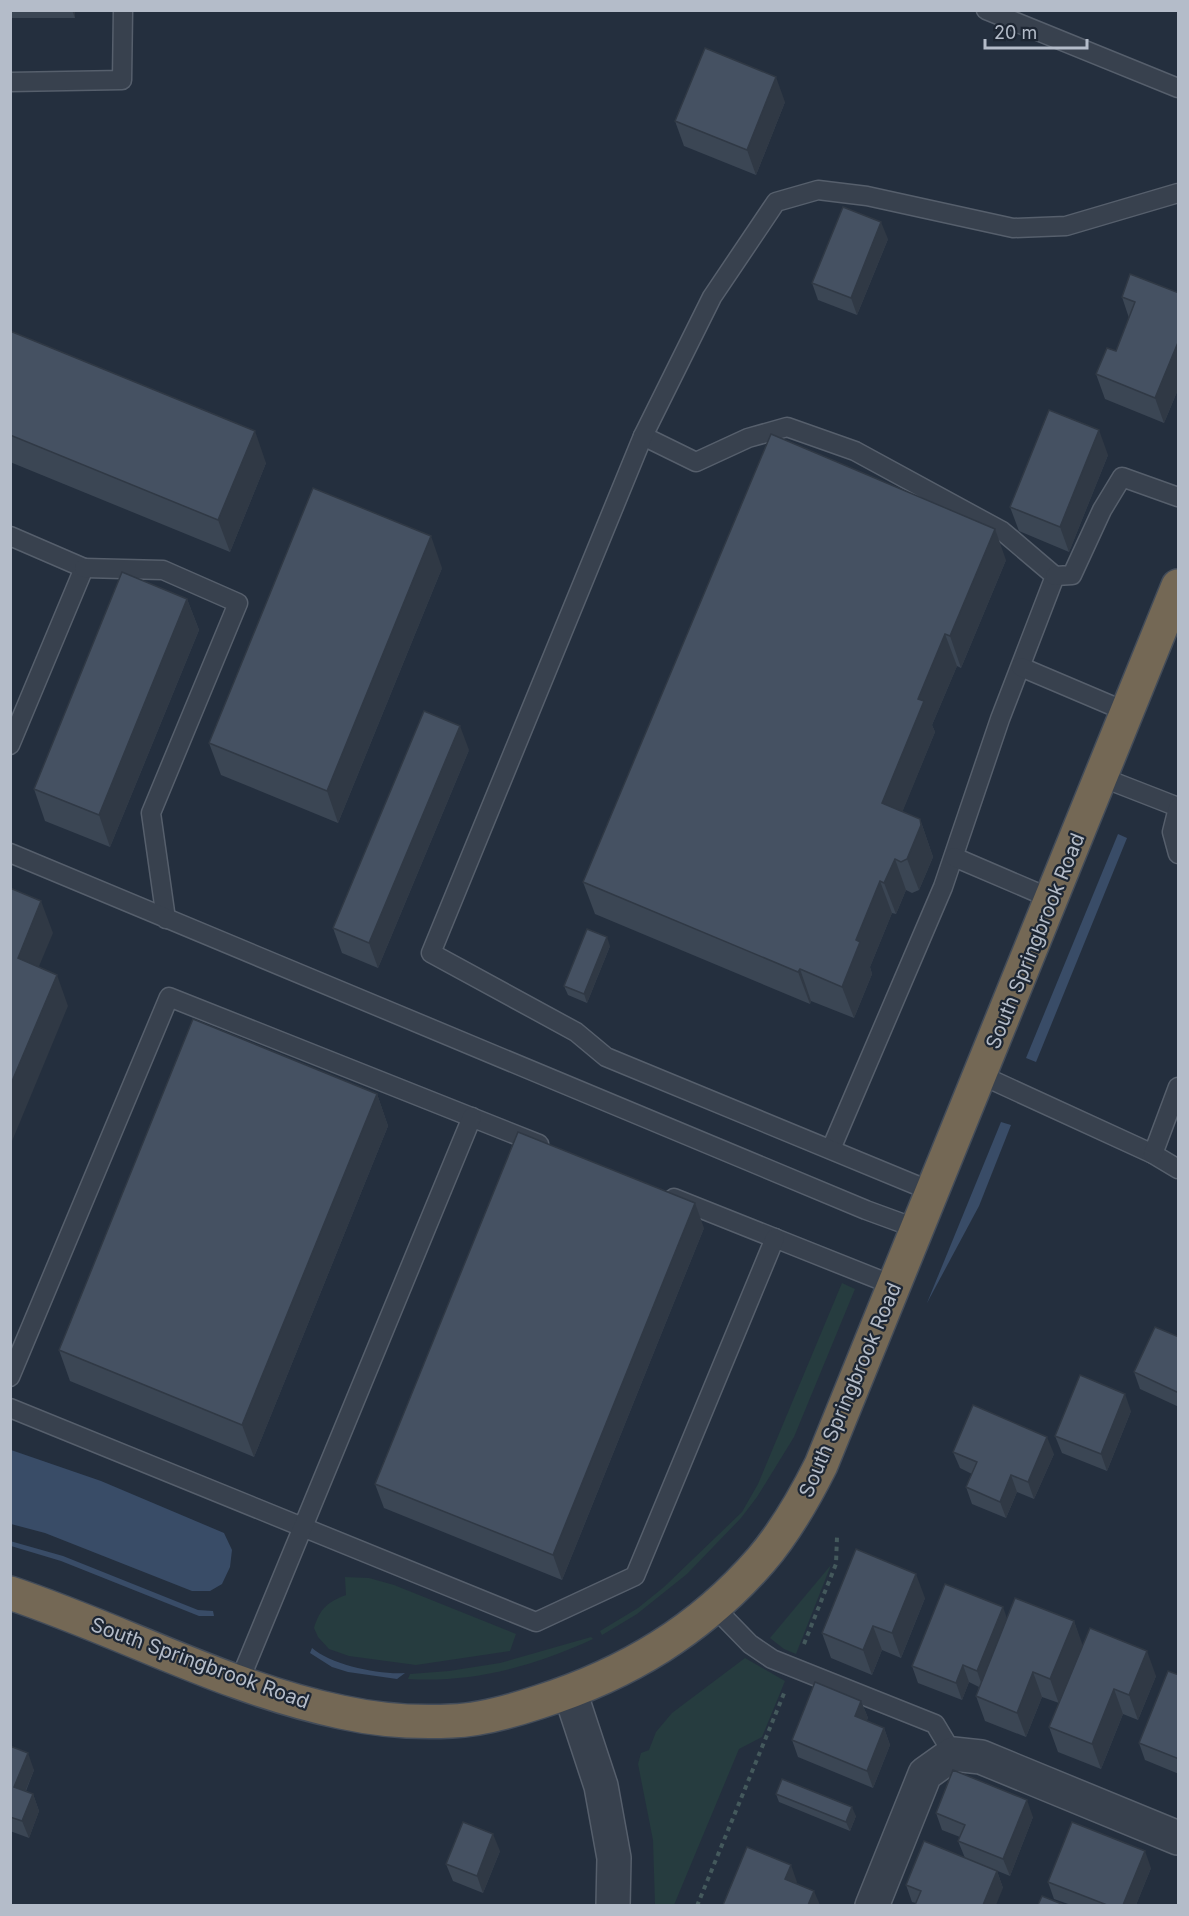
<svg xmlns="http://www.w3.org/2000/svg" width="1189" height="1916" viewBox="0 0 1189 1916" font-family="Inter,sans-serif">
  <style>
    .green { fill: #263c3f }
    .water { fill: #394c67 }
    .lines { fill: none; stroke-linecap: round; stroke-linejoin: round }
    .lane-casing { stroke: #565f6c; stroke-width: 21 }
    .street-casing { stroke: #565f6c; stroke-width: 36 }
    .highway-casing { stroke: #434c59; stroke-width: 36 }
    .path { stroke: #44595c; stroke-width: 4; stroke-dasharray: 4.5 4.5; stroke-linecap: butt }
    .lane { stroke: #38414e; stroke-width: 18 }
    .street { stroke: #38414e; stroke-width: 33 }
    .highway { stroke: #746855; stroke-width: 33 }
    .wall { fill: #3b4654 }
    .shaded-wall { fill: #303945 }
    .building { fill: #455162; stroke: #303945; stroke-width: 1.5 }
    .labels { text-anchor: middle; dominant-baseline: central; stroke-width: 4.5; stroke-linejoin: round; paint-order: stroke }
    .street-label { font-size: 20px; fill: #b4bcc9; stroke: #1d2633 }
  </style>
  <rect width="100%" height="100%" fill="#242f3e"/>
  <g class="green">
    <polygon points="842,1283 855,1289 794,1437 757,1497 741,1518 687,1574 637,1614 602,1635 600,1631 638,1608 664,1587 742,1512 758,1484"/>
    <polygon points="831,1565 796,1654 784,1649 770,1638"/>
    <path d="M345 1577 369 1578 394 1585 516 1634 510 1651 416 1665 349 1656 329 1649 318 1637 314 1628C320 1608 328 1602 346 1595Z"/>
    <path d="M591 1637 593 1639C535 1666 472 1683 408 1679L410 1674 449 1671 500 1663Z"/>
    <polygon points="745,1658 785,1681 762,1737 739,1749 674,1905 655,1905 653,1840 638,1764 641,1753 649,1750 656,1732 672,1713"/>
  </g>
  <g class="water">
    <polygon points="1118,834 1127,838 1036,1062 1026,1058"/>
    <polygon points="1001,1122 1011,1125 979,1206 927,1303"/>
    <polygon points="11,1450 101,1481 224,1533 232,1550 230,1567 222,1584 210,1591 192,1591 45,1533 11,1524"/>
    <polygon points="10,1541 63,1556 198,1610 213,1611 214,1616 199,1616 61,1561 11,1546"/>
    <path d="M312 1648C331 1665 380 1675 405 1673L397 1679 348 1672 332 1667 310 1653Z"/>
  </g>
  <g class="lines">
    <defs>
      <g id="lane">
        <polyline points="986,10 1178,88"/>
        <polyline points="10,82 122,80 123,10"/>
        <polyline points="643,436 696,462 748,438 787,427 855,451 1002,531 1055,576 1000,719 943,887 831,1149"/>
        <polyline points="10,536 84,568 10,745"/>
        <polyline points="84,568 163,570 238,603 151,813 166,919"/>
        <polyline points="1055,576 1072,575 1102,510 1122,477 1178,497"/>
        <polyline points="1021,667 1127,712"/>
        <polyline points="1101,777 1178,807"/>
        <polyline points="1178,808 1172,832 1178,854"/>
        <polyline points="10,853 866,1210 918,1229"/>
        <polyline points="954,857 1052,899"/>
        <polyline points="981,1075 1153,1154 1178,1169"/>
        <polyline points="1153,1154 1178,1087"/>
        <polyline points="933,1192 606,1057 576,1032 431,953 643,436 712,297 776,202 818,190 867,196 1013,228 1066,226 1178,193"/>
        <polyline points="674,1198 895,1286"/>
        <polyline points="10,1377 169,997 539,1144"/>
        <polyline points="10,1408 536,1622 635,1576 775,1238"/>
        <polyline points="714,1607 750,1644 772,1659 935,1724 953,1754"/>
        <polyline points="239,1682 472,1117"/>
      </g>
      <g id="street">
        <polyline points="570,1692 601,1786 614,1858 613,1906"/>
        <polyline points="872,1906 925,1774 953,1754 981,1757 1178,1838"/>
      </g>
      <path id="highway" d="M10 1593C121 1630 226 1688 341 1712 377 1720 415 1723 452 1721 481 1720 512 1711 539 1702 627 1674 700 1630 761 1560 785 1532 804 1499 821 1465L1178 586"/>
    </defs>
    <use href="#lane" class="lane-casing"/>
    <use href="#street" class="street-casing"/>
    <use href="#highway" class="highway-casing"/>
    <g class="path">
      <polyline points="804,1644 836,1564 837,1537"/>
      <polyline points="697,1906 785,1691"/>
    </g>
    <use href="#lane" class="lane"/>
    <use href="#street" class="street"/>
    <use href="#highway" class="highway"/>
  </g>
  <g class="wall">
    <rect x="10" y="10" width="65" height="8"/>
    <polygon points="785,102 756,175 684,146 675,121"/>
    <polygon points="888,239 857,315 818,300 812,283"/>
    <polygon points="1179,293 1179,387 1164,423 1105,399 1096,374 1116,351 1129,318 1122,297"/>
    <polygon points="10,331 266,463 230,552 10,462"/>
    <polygon points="1108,455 1069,552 1019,531 1010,507"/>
    <polygon points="1006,560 961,668 957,666 932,725 935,732 902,812 920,819 933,857 919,890 912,893 906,890 896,914 892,913 870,967 872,974 854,1018 811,1001 810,1004 595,914 583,882"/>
    <polygon points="442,568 338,823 221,775 209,743"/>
    <polygon points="187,599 199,630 110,847 45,821 34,789"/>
    <polygon points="469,750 378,968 342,953 333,928"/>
    <polygon points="610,946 587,1003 568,995 564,986"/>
    <polygon points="377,1094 388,1126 254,1457 70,1381 59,1350"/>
    <polygon points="704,1228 562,1580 384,1508 375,1484"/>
    <polygon points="1179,1337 1179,1407 1140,1389 1134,1372"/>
    <polygon points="1131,1411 1107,1471 1062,1453 1055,1436"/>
    <polygon points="953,1452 1054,1454 1034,1499 1017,1492 1006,1518 972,1504 966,1487 972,1474 960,1468"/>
    <polygon points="925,1598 901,1658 882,1650 872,1675 831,1658 822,1633"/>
    <polygon points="1007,1619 1074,1621 1082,1646 1156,1676 1138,1720 1123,1714 1101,1769 1058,1752 1049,1727 1059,1703 1042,1697 1026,1737 985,1721 976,1696 979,1687 969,1682 962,1700 918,1683 912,1666"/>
    <polygon points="1179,1675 1179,1774 1145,1760 1139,1743"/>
    <polygon points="861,1701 868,1718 866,1721 884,1728 890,1745 873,1788 798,1757 792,1740"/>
    <polygon points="10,1746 34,1770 26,1791 33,1794 39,1811 29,1838 10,1831"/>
    <polygon points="776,1794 856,1816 850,1831 779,1802"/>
    <polygon points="936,1813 1033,1817 1010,1876 968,1859 997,1871 1003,1888 916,1903 912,1902 906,1885 965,1858 958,1841 960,1837 942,1830"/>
    <polygon points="500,1851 483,1893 453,1881 446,1864"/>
    <polygon points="1151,1868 1136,1905 1071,1905 1054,1899 1048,1882"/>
  </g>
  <g class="shaded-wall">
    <polygon points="72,10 75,10 75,18"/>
    <polygon points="776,77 785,102 756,175 747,150"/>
    <polygon points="881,222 888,239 857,315 851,298"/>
    <polygon points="1179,340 1179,387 1164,423 1155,398"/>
    <polygon points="1099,430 1108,455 1069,552 1060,527"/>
    <polygon points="255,431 266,463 230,552 218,520"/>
    <polygon points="995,529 1006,560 961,668 950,636"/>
    <polygon points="431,536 442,568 338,823 327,791"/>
    <polygon points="187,599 199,630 110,847 99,815"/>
    <polygon points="945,634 957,666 932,725 935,732 893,835 882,803 918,699"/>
    <polygon points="460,726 469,750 378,968 369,943"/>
    <polygon points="920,819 933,857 919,890 907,859"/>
    <polygon points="895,859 906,890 896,914 884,883"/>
    <polygon points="880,881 892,913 870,967 872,974 854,1018 842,987 856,940"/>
    <polygon points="41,901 53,933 29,990 18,958"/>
    <polygon points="607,937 610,946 587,1003 584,994"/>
    <polygon points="800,969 811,1001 810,1004 798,972"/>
    <polygon points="57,975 68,1006 10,1146 10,1086"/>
    <polygon points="377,1094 388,1126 254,1457 242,1425"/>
    <polygon points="695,1203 704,1228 562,1580 553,1555"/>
    <polygon points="1125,1394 1131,1411 1107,1471 1101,1454"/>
    <polygon points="1047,1437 1054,1454 1034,1499 1028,1482"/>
    <polygon points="1011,1475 1017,1492 1006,1518 1000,1502"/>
    <polygon points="916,1574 925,1598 901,1658 892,1633"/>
    <polygon points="1003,1607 1009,1624 983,1688 977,1671"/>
    <polygon points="1074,1621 1083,1646 1059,1704 1050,1679"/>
    <polygon points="873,1626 882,1650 872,1675 863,1650"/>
    <polygon points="1147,1651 1156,1676 1138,1720 1129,1695"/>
    <polygon points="963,1665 969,1682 962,1700 956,1683"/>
    <polygon points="1033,1672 1042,1697 1026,1737 1017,1713"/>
    <polygon points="1114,1689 1123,1714 1101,1769 1092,1744"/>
    <polygon points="861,1701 868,1718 861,1733 855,1716"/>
    <polygon points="884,1728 890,1745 873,1788 867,1771"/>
    <polygon points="28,1753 34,1770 20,1804 14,1787"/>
    <polygon points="33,1794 39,1811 29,1838 22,1821"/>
    <polygon points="1027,1800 1033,1817 1010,1876 1003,1859"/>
    <polygon points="852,1807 856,1816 850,1831 846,1822"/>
    <polygon points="493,1834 500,1851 483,1893 477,1876"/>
    <polygon points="1145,1851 1151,1868 1136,1905 1123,1905"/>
    <polygon points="791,1865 797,1882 791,1896 785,1879"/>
    <polygon points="997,1871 1003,1888 996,1905 983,1905"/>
    <polygon points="814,1891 820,1905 808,1905"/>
  </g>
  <g class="building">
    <polygon points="705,48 776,77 747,150 675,121"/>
    <polygon points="843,207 881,222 851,298 812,283"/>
    <polygon points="1130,274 1179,293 1179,340 1155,398 1096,374 1107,348 1116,351 1135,302 1122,297"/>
    <polygon points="10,331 255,431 218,520 10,435"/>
    <polygon points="1049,410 1099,430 1060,527 1010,507"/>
    <polygon points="771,434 995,529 950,636 945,634 918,699 924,701 882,803 920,819 921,825 907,859 901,862 895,859 884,883 880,881 856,940 860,942 842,987 800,969 798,972 583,882"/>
    <polygon points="313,488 431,536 327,791 209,743"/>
    <polygon points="122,572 187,599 99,815 34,789"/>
    <polygon points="424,711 460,726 369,943 333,928"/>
    <polygon points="10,888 41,901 18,958 57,975 10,1086"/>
    <polygon points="587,929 607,937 584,994 564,986"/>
    <polygon points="193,1019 377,1094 242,1425 59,1350"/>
    <polygon points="518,1132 695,1203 553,1555 375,1484"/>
    <polygon points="1155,1327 1179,1337 1179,1393 1134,1372"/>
    <polygon points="1080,1375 1125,1394 1101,1454 1055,1436"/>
    <polygon points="973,1405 1047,1437 1028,1482 1011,1475 1000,1502 966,1487 977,1462 953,1452"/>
    <polygon points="856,1549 916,1574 892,1633 873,1626 863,1650 822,1633"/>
    <polygon points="945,1584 1003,1607 977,1671 963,1665 956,1683 912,1666"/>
    <polygon points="1015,1598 1074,1621 1050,1679 1033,1672 1017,1713 976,1696"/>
    <polygon points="1090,1628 1147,1651 1129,1695 1114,1689 1092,1744 1049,1727"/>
    <polygon points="1168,1671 1179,1675 1179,1759 1139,1743"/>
    <polygon points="815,1682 861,1701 855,1716 884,1728 867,1771 792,1740"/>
    <polygon points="10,1746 28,1753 14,1787 33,1794 22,1821 10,1817"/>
    <polygon points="953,1770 1027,1800 1003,1859 958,1841 965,1825 936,1813"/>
    <polygon points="782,1779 852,1807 846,1822 776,1794"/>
    <polygon points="463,1822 493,1834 477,1876 446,1864"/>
    <polygon points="1072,1822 1145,1851 1123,1905 1107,1905 1048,1882"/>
    <polygon points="924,1841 997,1871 983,1905 915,1905 921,1891 906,1885"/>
    <polygon points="747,1847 791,1865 785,1879 814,1891 808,1905 723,1905"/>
    <polygon points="1042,1896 1064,1905 1038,1905"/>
  </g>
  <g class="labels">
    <g class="street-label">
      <text transform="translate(1035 941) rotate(-68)">South Springbrook Road</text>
      <text transform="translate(850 1390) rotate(-67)">South Springbrook Road</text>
      <text transform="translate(200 1663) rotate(20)">South Springbrook Road</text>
    </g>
  </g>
  <rect width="1189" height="1916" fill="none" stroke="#b4bcc9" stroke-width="24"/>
  <path d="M985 39v9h102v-9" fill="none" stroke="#b4bcc9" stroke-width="3"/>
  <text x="994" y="39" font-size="18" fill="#b4bcc9" stroke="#1d2633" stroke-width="4.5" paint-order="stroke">20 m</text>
</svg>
